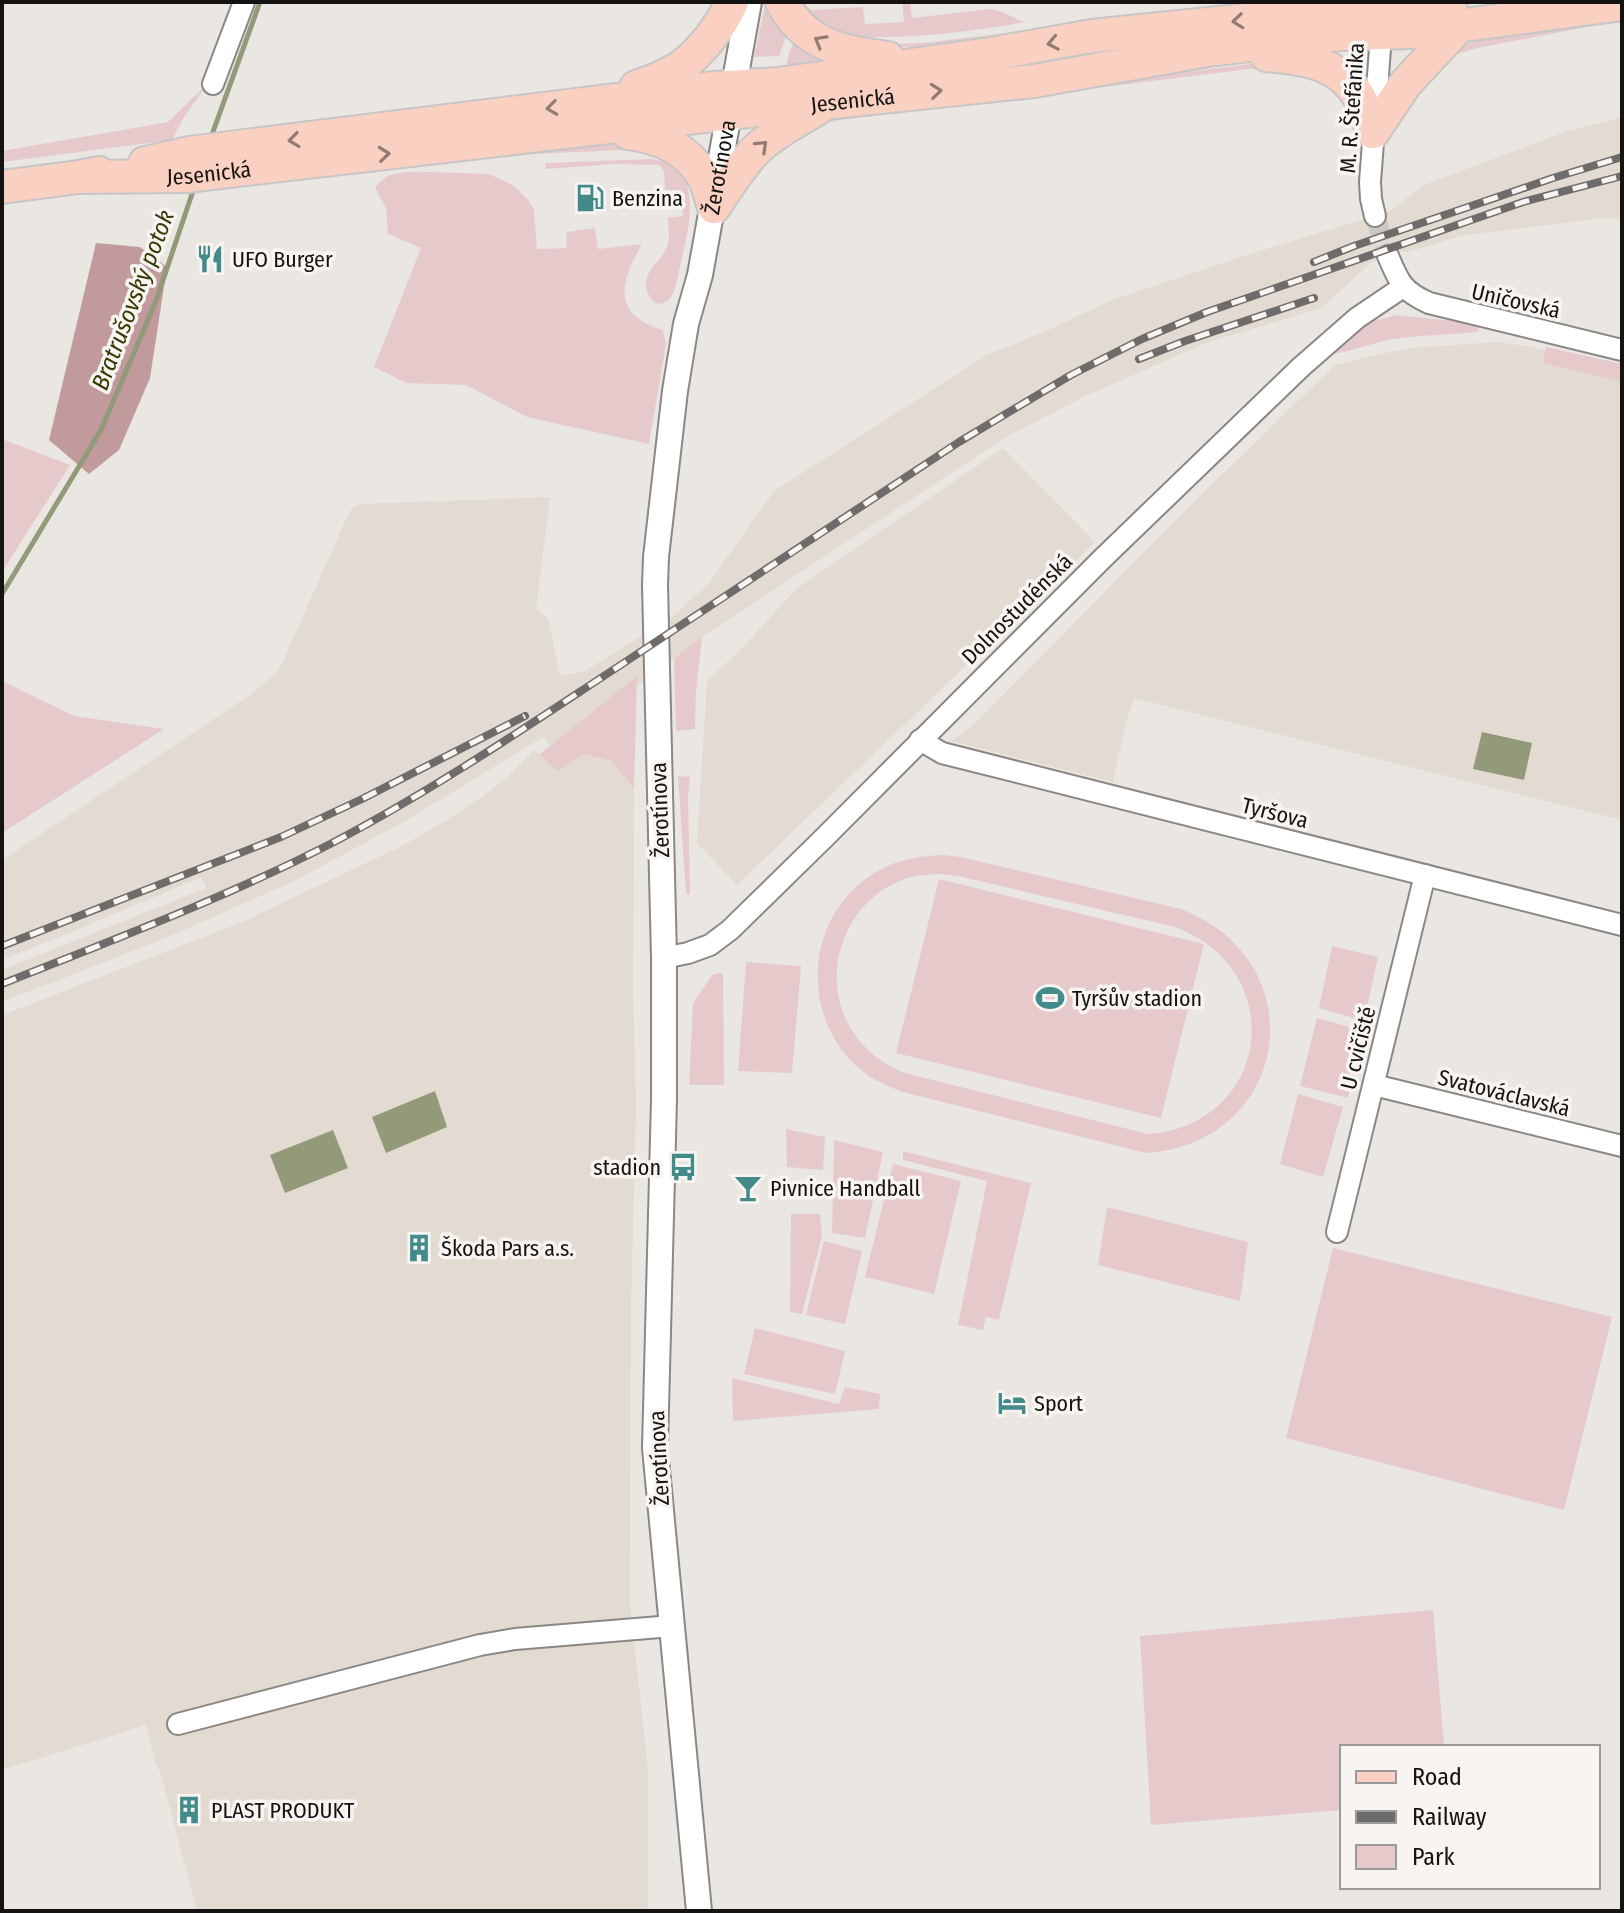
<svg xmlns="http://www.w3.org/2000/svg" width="1624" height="1913" viewBox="0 0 1624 1913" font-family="'Fira Sans Condensed',sans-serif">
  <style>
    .built { fill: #e3dad1 }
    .green { fill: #e6cacb; fill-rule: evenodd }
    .forest { fill: #c19a9c }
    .water { fill: #939a7a }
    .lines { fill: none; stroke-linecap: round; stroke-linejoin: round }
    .stream { stroke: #939a7a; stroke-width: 5 }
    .minor-tunnel { stroke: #cac7c4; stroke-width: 20; stroke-dasharray: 20 10; stroke-linecap: butt }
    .minor-casing { stroke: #8a8784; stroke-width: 24 }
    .tertiary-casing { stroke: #8a8784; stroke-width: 28 }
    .primary-casing { stroke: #c7c6c6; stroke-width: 36 }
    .minor { stroke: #fff; stroke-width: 20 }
    .tertiary { stroke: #fff; stroke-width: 24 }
    .primary { stroke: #f9d0c1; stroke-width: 32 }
    .rail-casing { stroke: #6e6c6a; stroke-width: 8 }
    .rail { stroke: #f7f4f1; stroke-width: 5; stroke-dasharray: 15; stroke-linecap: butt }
    .oneway { stroke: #927b72 }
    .labels { text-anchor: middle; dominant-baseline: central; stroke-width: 7; stroke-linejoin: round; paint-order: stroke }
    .street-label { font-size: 22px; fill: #141312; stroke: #f7f4f1 }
    .poi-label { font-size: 22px; fill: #141312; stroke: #f7f4f1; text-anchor: start }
    .water-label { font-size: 24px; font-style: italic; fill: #333b02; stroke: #f7f4f1 }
  </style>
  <rect width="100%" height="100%" fill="#eae7e3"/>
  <g class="built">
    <polygon points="1622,117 1622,219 1597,219 1465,235 1405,253 1403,251 1372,262 1321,308 1206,343 1086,396 1009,435 702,637 653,673 556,754 543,737 402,823 294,881 166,938 2,1002 2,970 206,888 202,877 52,940 2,960 2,860 253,693 279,670 347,517 353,507 360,504 550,497 536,608 548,618 560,676 585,671 672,617 709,583 774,491 987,355 1044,332 1112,300 1253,253 1390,211 1424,185 1565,132"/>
    <polygon points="1498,342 1532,347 1622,370 1622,820 1134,698 1127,719 1113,782 951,741 973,725 1199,497 1335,365 1407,348"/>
    <polygon points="1003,448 1095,542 737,885 697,843 707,681 743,647 796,589"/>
    <polygon points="534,750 558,771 585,754 611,761 634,788 633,992 636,1107 631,1308 630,1603 648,1770 648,1911 197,1911 160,1771 156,1766 146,1725 2,1770 2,1015 240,923 402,846 450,818 483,796 505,779"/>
  </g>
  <g class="green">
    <polygon points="766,2 772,2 788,32 779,56 754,57"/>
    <path d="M797 2H803L811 10 863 7 865 24 904 22 902 2H910L912 18 990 9 1002 12 1024 22C987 30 854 48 824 28 814 21 806 10 797 2Z"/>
    <path d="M1592 26 1477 48 1444 58C1457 46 1476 41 1493 37Z"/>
    <path d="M1058 27 1059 30C1003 37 931 52 875 45L923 43Z"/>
    <polygon points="797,38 851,63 786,68 789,52"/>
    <polygon points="1258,63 1265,67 840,120 794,131 818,122 847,115"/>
    <polygon points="208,83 184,117 172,140 2,162 2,151 168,122"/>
    <polygon points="630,144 643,149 512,155 607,145"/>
    <path d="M651 159C657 160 664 161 669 164 703 182 687 234 681 262 678 274 677 289 670 298 659 312 647 298 646 286 645 267 665 260 668 243 670 235 668 226 668 218L683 216 681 190H665L664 172 659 165 614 164 546 169 545 163Z"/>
    <path d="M430 172 489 174 513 185 529 201 534 210 537 249 566 248 567 232 595 228 598 249 642 244C620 283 611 314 663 330L666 344 649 444 527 417 466 385 406 383 374 367 421 248 388 234 386 208 375 188C390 168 407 173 430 172Z"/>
    <path d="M1397 315 1479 324 1478 332C1448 335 1418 335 1388 340 1368 344 1346 354 1326 354L1369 322Z"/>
    <polygon points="1546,347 1622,364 1622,382 1543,363"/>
    <polygon points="2,439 70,465 2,572"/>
    <polygon points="702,637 696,691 695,729 676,731 674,658"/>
    <polygon points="637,676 634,788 611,761 585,754 558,771 539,755"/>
    <polygon points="2,681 74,716 164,729 2,833"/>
    <polygon points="678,776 690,777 688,796 690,895 686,894"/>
    <path d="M943 855 961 857 1181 909C1317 961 1291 1143 1146 1153L903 1092C892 1088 880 1083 870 1077 797 1027 801 914 878 871 898 859 920 856 943 855ZM942 874 958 876 1175 927C1291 971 1270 1125 1148 1134L909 1074C889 1067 872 1057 859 1040 813 984 842 896 911 877 921 875 932 874 942 874Z"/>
    <polygon points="939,879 1204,944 1161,1118 896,1053"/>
    <polygon points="1332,946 1378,957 1364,1021 1319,1008"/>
    <polygon points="746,962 801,966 792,1073 738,1071"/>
    <polygon points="719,973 723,974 724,1085 689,1085 693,1003 712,975"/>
    <polygon points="1317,1018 1364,1031 1348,1098 1300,1086"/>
    <polygon points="1298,1094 1343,1107 1323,1177 1280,1164"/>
    <polygon points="786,1129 825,1137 823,1170 787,1167"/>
    <polygon points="834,1140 883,1152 865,1238 832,1233"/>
    <polygon points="903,1151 1031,1183 999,1320 986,1317 983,1330 958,1325 987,1181 903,1160"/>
    <polygon points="893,1164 961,1181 934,1294 865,1277"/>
    <polygon points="1107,1207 1248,1242 1240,1301 1098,1265"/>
    <polygon points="791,1214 820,1214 822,1236 802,1314 790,1312"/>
    <polygon points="824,1241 862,1251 845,1324 806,1315"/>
    <polygon points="1333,1248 1612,1317 1564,1510 1286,1438"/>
    <polygon points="755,1328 845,1351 835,1394 744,1374"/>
    <polygon points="732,1378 839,1404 845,1387 880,1394 879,1409 733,1421"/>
    <polygon points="1433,1610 1444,1747 1342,1747 1342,1810 1151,1825 1140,1636"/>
  </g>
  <polygon class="forest" points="96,243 140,247 167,267 150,378 119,450 89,474 49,440"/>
  <g class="water">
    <polygon points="1482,732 1532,743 1524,780 1473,769"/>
    <polygon points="435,1091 447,1127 386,1153 372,1117"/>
    <polygon points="333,1130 348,1168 285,1193 270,1155"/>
  </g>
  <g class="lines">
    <g class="stream">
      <polyline points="210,140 260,2"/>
      <polyline points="2,594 101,430 156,301 194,188"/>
    </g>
    <polyline class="minor-tunnel" points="1375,216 1388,256"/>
    <defs>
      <g id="minor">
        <polyline points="213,84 244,2"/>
        <polyline points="1375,216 1371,199 1370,182 1382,22"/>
        <path d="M1388 256C1399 282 1402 291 1429 303L1622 350"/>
        <polyline points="920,740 942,753 1622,925"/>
        <polyline points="664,958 688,953 710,945 730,930 824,838 1103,558 1301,367 1357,318 1403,287"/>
        <polyline points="1374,1085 1622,1146"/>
        <polyline points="1337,1232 1425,875"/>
        <polyline points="178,1724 480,1645 515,1639 672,1626"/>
      </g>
      <g id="tertiary">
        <path id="s1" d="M699 1911 655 1448 664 1099V958L655 585 656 557 675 391 686 324 700 275 749 2"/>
      </g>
      <g id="primary">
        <path d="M782 2C805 46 843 52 888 58"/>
        <path d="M1266 55C1302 58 1339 62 1359 97 1365 108 1368 121 1373 132"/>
        <path d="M636 87C651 82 668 76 682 66 703 50 721 26 732 2"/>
        <polyline points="1373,132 1406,83 1460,25"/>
        <path d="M628 133C661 137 691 150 706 182 709 190 711 199 714 207"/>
        <polyline points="145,163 189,153 713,88 778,84 996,53 1092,36 1343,10 1409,8 1451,2"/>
        <path id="s2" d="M79 177 187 176 730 113 1034 81 1208 50 1342 34 1412 32 1622 4"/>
        <polyline points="2,187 79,177 99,173"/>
        <path d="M714 207C728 187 741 164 759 147 777 131 797 121 817 109"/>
      </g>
    </defs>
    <use href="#minor" class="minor-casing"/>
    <use href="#tertiary" class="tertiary-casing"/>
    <use href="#primary" class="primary-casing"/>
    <use href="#minor" class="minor"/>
    <use href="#tertiary" class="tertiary"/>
    <use href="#primary" class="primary"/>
    <defs>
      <g id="rail">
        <polyline points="1314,262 1354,246 1553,178 1622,157"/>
        <polyline points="1139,359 1185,341 1314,298"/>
        <polyline points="2,946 281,837 362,799 525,716"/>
        <path d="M2 984C115 939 228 897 336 841 431 791 520 731 610 672 726 596 842 519 959 442L1071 375 1142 339 1207 312 1523 202 1622 176"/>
      </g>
    </defs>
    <use href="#rail" class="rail-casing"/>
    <use href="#rail" class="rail"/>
  </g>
  <defs><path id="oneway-chevron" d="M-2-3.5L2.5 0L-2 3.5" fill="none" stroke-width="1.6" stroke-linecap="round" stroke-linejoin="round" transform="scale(2)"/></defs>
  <g class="oneway">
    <use href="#oneway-chevron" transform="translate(1238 21) rotate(174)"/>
    <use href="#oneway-chevron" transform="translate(820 41) rotate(-150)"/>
    <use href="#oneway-chevron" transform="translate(1053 43) rotate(169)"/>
    <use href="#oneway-chevron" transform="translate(936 91) rotate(-6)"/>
    <use href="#oneway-chevron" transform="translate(552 108) rotate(173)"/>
    <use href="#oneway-chevron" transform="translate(294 140) rotate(173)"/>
    <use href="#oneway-chevron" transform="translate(762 146) rotate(-43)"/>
    <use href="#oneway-chevron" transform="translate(384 154) rotate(-6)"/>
  </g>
  <defs>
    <symbol id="fuel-bare" viewBox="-9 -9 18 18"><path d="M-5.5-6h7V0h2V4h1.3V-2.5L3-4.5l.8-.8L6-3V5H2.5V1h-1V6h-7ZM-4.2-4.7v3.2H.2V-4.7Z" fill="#438b8b" stroke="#f7f4f1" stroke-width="2.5" paint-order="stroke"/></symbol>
    <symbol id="restaurant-bare" viewBox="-9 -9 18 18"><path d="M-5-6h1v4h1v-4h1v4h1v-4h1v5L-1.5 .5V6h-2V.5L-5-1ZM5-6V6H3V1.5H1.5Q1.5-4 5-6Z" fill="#438b8b" stroke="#f7f4f1" stroke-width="2.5" paint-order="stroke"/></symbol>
    <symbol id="stadium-bare" viewBox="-9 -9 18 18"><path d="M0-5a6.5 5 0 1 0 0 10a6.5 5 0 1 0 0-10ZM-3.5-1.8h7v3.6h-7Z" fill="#438b8b" stroke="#f7f4f1" stroke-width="2.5" paint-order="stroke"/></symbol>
    <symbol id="bus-bare" viewBox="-9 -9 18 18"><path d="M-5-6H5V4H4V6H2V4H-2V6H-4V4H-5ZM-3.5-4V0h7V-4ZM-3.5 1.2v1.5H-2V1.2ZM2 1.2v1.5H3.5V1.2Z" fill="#438b8b" stroke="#f7f4f1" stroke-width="2.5" paint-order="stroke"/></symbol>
    <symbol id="bar-bare" viewBox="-9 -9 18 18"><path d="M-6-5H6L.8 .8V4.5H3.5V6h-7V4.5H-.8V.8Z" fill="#438b8b" stroke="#f7f4f1" stroke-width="2.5" paint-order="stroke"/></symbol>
    <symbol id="building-bare" viewBox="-9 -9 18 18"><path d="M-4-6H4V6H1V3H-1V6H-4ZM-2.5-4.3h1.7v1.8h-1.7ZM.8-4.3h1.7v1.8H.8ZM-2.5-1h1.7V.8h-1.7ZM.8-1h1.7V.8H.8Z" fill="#438b8b" stroke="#f7f4f1" stroke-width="2.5" paint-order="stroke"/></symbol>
    <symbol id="hotel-bare" viewBox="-9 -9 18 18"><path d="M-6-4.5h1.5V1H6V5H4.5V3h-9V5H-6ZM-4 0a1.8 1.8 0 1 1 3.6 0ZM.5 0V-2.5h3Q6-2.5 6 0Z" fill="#438b8b" stroke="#f7f4f1" stroke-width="2.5" paint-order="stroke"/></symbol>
  </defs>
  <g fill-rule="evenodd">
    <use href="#fuel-bare" x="570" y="178" width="40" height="40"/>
    <use href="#restaurant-bare" x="190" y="239" width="40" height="40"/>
    <use href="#stadium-bare" x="1030" y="978" width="40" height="40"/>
    <use href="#bus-bare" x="663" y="1147" width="40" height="40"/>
    <use href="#bar-bare" x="728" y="1168" width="40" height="40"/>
    <use href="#building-bare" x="399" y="1228" width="40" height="40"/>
    <use href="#hotel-bare" x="992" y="1383" width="40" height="40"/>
    <use href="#building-bare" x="169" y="1790" width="40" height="40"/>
  </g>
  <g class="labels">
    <g class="street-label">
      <text stroke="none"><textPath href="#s2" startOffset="778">Jesenická</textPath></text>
      <text transform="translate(1352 108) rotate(-86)">M. R. Štefánika</text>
      <text stroke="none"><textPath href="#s1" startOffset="1752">Žerotínova</textPath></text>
      <text stroke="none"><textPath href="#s2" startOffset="130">Jesenická</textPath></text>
      <text transform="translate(1516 301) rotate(13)">Uničovská</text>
      <text transform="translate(1017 609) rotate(-45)">Dolnostudénská</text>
      <text transform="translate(660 810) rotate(-92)">Žerotínova</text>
      <text transform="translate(1275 813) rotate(14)">Tyršova</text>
      <text transform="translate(1358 1048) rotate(-76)">U cvičiště</text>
      <text transform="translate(1504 1093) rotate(14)">Svatováclavská</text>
      <text transform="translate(659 1458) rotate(-93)">Žerotínova</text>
    </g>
    <g class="poi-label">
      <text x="612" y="198">Benzina</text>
      <text x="232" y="259">UFO Burger</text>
      <text x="1072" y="998">Tyršův stadion</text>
      <text x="661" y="1167" text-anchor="end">stadion</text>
      <text x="770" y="1188">Pivnice Handball</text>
      <text x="441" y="1248">Škoda Pars a.s.</text>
      <text x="1034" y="1403">Sport</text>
      <text x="211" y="1810">PLAST PRODUKT</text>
    </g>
    <g class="water-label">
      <text transform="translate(133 300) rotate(-69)">Bratrušovský potok</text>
    </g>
  </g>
  <rect width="1624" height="1913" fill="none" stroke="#141312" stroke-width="8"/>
  <rect x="1340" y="1745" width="260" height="144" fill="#f7f4f1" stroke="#9c9a98" stroke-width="2"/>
  <rect x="1356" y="1771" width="40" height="12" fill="#f9d0c1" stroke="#9c9a98" stroke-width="2"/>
  <text x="1412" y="1785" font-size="24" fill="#141312">Road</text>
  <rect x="1356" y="1811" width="40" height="12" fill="#6e6c6a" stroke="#9c9a98" stroke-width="2"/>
  <text x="1412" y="1825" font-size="24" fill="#141312">Railway</text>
  <rect x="1356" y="1845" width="40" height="24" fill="#e6cacb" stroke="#9c9a98" stroke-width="2"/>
  <text x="1412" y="1865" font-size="24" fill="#141312">Park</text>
</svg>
